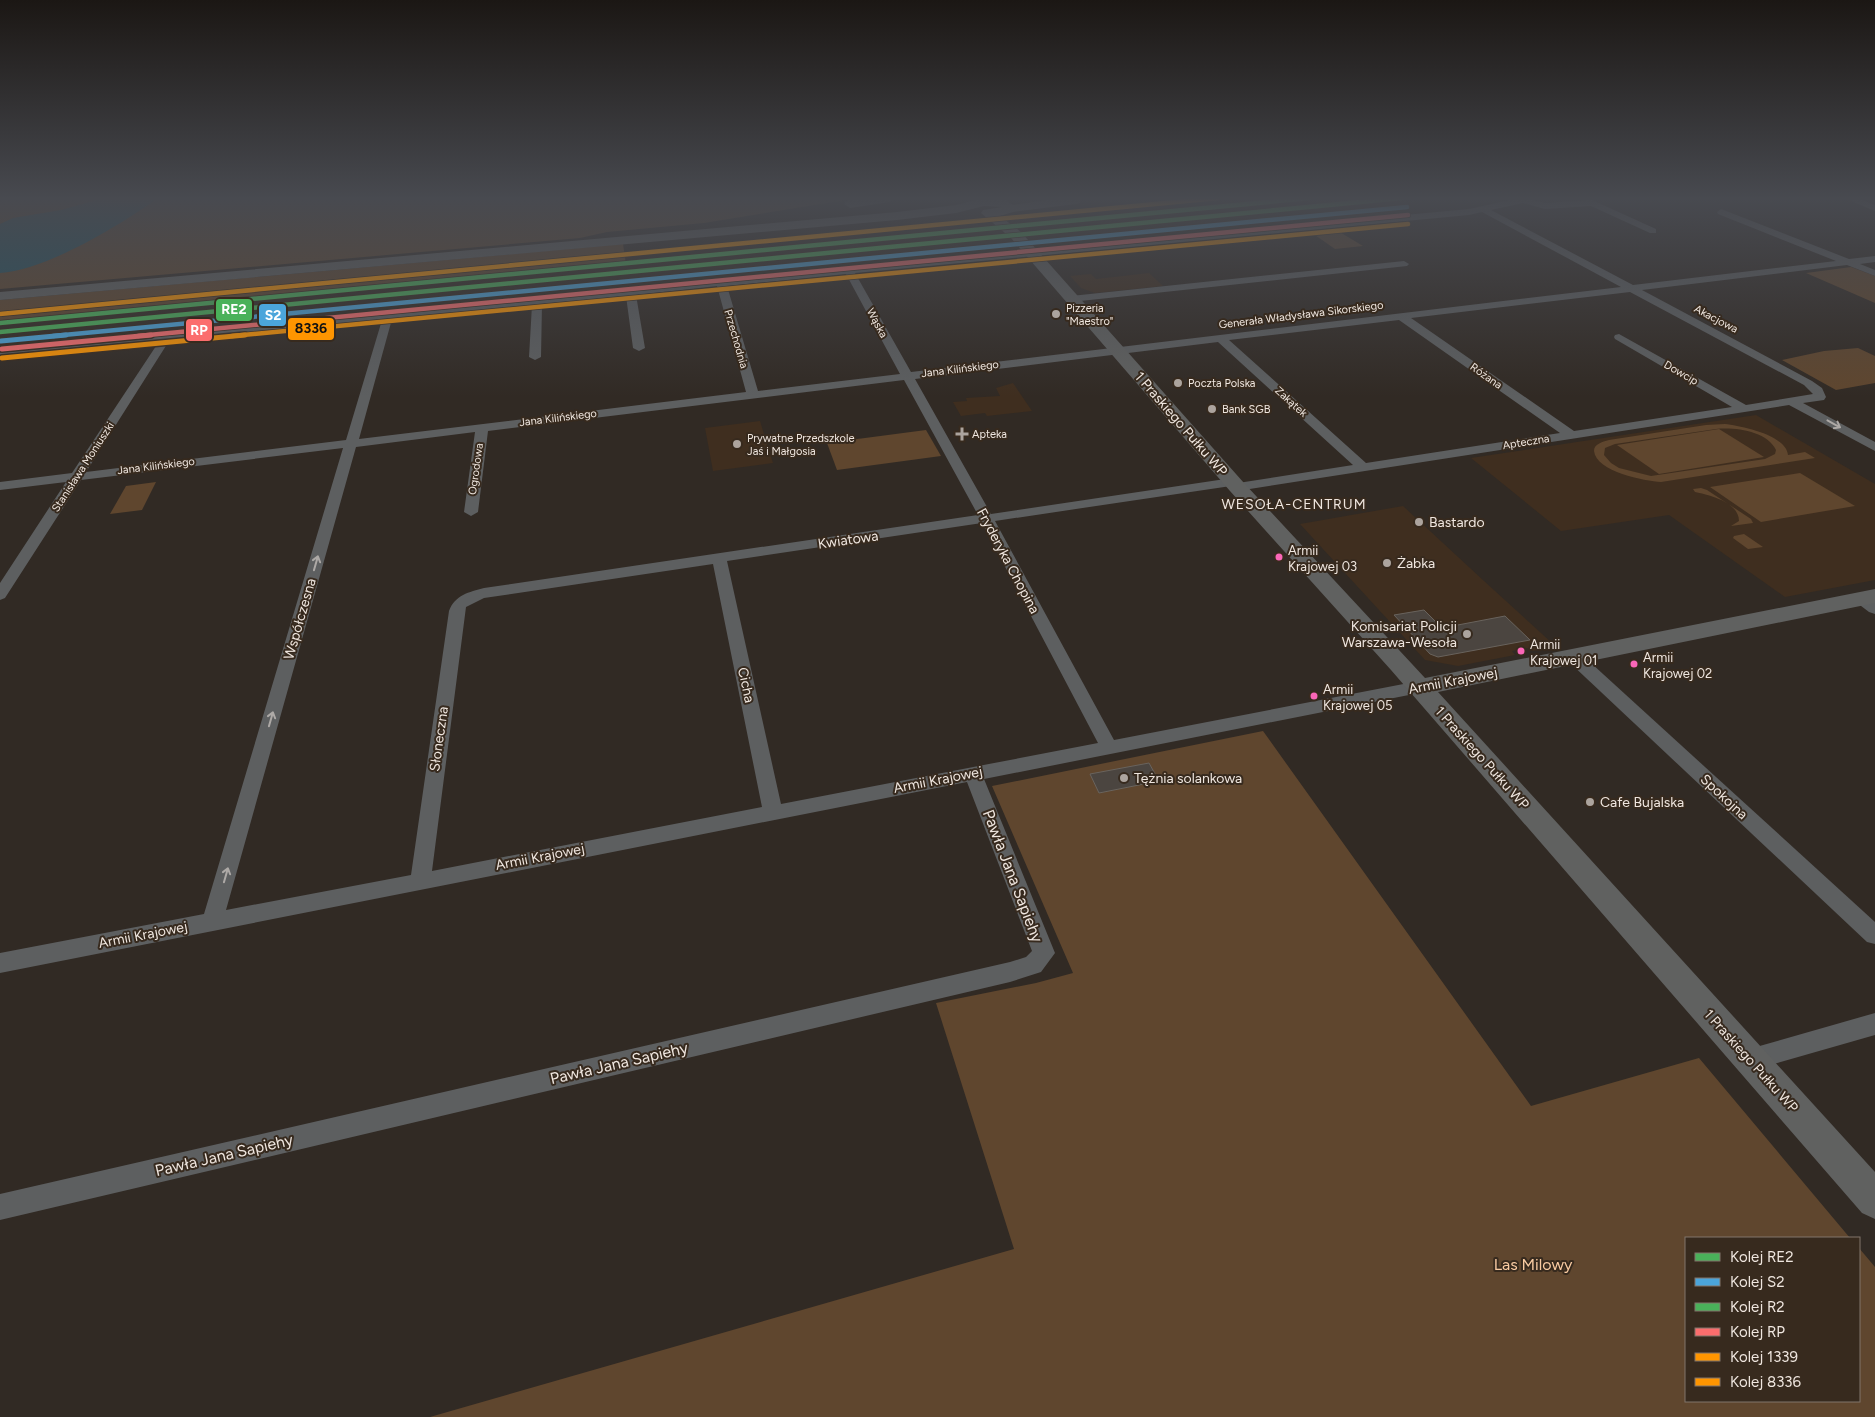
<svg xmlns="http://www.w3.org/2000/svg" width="1875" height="1417" viewBox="0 0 1875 1417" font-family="Figtree,sans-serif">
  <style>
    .built { fill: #3f2e1f }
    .green { fill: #5f462e; fill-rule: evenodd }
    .water { fill: #225362 }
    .building { fill: #4b4540; stroke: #69635d }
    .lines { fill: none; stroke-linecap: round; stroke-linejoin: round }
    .street { fill: #5d5f60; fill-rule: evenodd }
    .secondary { fill: #606160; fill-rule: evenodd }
    .rail-1-casing { stroke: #372a1e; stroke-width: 6 }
    .rail-2-far1-casing { stroke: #372a1e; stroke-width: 6 }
    .rail-2-casing { stroke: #372a1e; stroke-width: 8 }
    .rail-3-casing { stroke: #372a1e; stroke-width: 6 }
    .rail-4-far1-casing { stroke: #372a1e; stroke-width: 6 }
    .rail-4-casing { stroke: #372a1e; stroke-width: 8 }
    .rail-5-casing { stroke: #372a1e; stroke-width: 6 }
    .rail-6-far1-casing { stroke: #372a1e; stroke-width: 6 }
    .rail-6-casing { stroke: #372a1e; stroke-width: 8 }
    .rail-1 { stroke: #4ab15a; stroke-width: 4.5 }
    .rail-2-far1 { stroke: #4ba5db; stroke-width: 4.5 }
    .rail-2 { stroke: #4ba5db; stroke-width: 5 }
    .rail-3 { stroke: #4ab15a; stroke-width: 4.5 }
    .rail-4-far1 { stroke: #fb6d6d; stroke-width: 4.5 }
    .rail-4 { stroke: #fb6d6d; stroke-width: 5 }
    .rail-5 { stroke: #ff9500; stroke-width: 4.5 }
    .rail-6-far1 { stroke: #ff9500; stroke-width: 4.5 }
    .rail-6 { stroke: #ff9500; stroke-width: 5 }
    .oneway { stroke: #ada9a6 }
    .poi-dot { fill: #aca49e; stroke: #372a1e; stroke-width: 2 }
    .bus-dot { fill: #fa66b7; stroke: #372a1e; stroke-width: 2 }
    .labels { text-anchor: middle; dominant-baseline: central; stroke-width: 4; stroke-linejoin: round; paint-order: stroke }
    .far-poi-label { font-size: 11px; fill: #efe6df; stroke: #372a1e; text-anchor: start }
    .far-street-label { font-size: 11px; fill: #efe6df; stroke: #372a1e }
    .bus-label { font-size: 13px; fill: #efe6df; stroke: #372a1e; text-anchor: start }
    .street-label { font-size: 14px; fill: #efe6df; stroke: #372a1e }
    .far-quarter-label { font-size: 14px; letter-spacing: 1px; fill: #efe6df; stroke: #372a1e }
    .poi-label { font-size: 14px; fill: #efe6df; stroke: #372a1e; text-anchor: start }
    .near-street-label { font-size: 16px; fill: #efe6df; stroke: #372a1e }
    .near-park-label { font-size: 16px; fill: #f9cba2; stroke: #372a1e }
    .line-badge { stroke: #372a1e; stroke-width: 2 }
    .badge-label { font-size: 14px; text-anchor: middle; font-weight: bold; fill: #fff }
    .pale-badge-label { font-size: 14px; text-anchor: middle; font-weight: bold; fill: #111 }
  </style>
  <rect width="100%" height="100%" fill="#312a24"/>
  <g class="built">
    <polygon points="1149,273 1163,286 1095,293 1081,288 1070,276 1091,274 1096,279"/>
    <polygon points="1013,383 1032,411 987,416 985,413 961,416 953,402 967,401 966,398 1000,396 996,388"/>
    <polygon points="1756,415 1875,484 1875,580 1785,597 1669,515 1561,531 1471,458"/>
    <polygon points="760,421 773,463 713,471 705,428"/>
    <polygon points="1403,506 1484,581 1553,644 1539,647 1539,650 1532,651 1528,648 1512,651 1515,655 1458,666 1425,660 1300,524"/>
  </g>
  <g class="green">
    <polygon points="0,198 858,198 704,223 607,232 580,238 0,289"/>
    <polygon points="1338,231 1363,246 1335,249 1312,233"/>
    <polygon points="623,244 626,264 0,321 0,300"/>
    <polygon points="1851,267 1875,276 1875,303 1806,273"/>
    <polygon points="1858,348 1875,356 1875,383 1836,390 1782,360 1824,351"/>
    <path d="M1725 424C1742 426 1786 435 1788 455L1805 452 1815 458 1661 482C1645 481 1596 472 1594 451 1594 444 1602 442 1609 440L1706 425ZM1716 429C1735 427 1767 431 1776 450L1775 454 1765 459 1651 476 1619 468 1611 463 1604 455 1605 448 1615 444Z"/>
    <polygon points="1719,429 1764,457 1659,474 1617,445"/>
    <polygon points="926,430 941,456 837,470 827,443"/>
    <polygon points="1800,473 1855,506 1761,522 1710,487"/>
    <polygon points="156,482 142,510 110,514 126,486"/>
    <path d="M1701 488 1707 490 1751 519 1753 523 1731 526 1739 521C1739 502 1709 495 1695 492L1693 489Z"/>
    <polygon points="1744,534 1763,547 1748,549 1733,538 1734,536"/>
    <polygon points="1263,731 1531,1106 1699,1058 1850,1238 1686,1238 1686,1401 1859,1401 1859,1248 1875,1267 1875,1417 430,1417 1014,1249 936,1003 1036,983 1073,973 992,786"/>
  </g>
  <path class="water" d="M104 198H158C119 226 46 270 0 273V224L13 218 61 210Z"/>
  <g class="building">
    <polygon points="1424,610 1442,628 1505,616 1530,640 1438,657 1430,654 1394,615"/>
    <polygon points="1149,763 1159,781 1099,793 1090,774"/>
  </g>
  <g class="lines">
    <g class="street">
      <path d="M1519 198H1536L1533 200 1545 203 1592 200 1656 229V233H1650L1591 206 1545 209 1523 203 1491 210 1633 285 1836 261 1718 214 1717 212 1721 209 1849 259 1875 256V262L1860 264 1875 270V276L1847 265 1642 290 1812 381 1822 388 1826 397 1824 400 1803 403 1875 442V451L1789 405 1237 491 1232 490 1231 486 995 521 1114 740 1419 681 1425 683 1428 687 1425 691 1419 693 984 779 1055 953 1041 972 1010 982 0 1220V1194L1010 962 1026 957 1032 951 967 782 0 973V953L204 914 343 448 81 480 5 598 0 600V583L66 482 0 490V482L72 473 158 343 0 358V352L963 256 1469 209ZM1482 212 1621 287 911 372 855 273 1469 215ZM846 274 900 374 758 391 727 286ZM717 286 746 392 359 439 392 319 532 305 529 357 535 360 541 357 542 304 626 296 633 348 639 351 645 348 636 295ZM1630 292 1804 385 1813 394 1746 405 1619 334 1615 335 1614 337 1615 339 1732 407 1574 431 1411 318ZM382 320 346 440 86 472 169 341ZM1399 320 1560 433 1366 463 1229 340ZM1218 342 1353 465 1238 483 1237 479 1232 478 991 514 915 379ZM904 380 978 515 484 588C469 592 455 595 449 611L411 875 226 910 356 447 475 432 464 512 471 516 478 512 488 431ZM982 523 1098 743 781 804 727 561ZM713 564 762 807 432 871 466 607 484 598Z"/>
      <polygon points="1844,198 1857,198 1875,205 1875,211"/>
      <polygon points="1404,261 1409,264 1407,266 1071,302 1066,299 1071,296"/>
      <polygon points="1860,594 1875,602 1875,614 1869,612 1852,599 1855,596"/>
      <polygon points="1574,652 1580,653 1875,922 1875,944 1867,942 1568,661 1566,657 1568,653"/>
      <polygon points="1875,1013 1875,1035 1749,1071 1741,1068 1737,1060 1741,1052 1749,1049"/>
    </g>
    <g class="secondary">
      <polygon points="863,198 896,198 890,202 850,208 844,204 846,201"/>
      <polygon points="984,198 1006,200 1013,205 1061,198 1081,198 1080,203 1076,204 1013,212 1000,216 1021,232 1244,483 1425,678 1875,589 1875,603 1438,692 1875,1172 1875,1219 1862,1213 1391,670 1230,491 1011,238 981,213 983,210 1002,207 984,206 956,213 897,220 0,300 0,292 897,212 956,205"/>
    </g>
    <defs>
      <polyline id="rail-1" points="0,332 1402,198"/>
      <polyline id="rail-2-far1" points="53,336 1407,207"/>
      <polyline id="rail-2" points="1,341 66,335"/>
      <polyline id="rail-3" points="0,323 1310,198"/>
      <polyline id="rail-4-far1" points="138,336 1408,215"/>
      <polyline id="rail-4" points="2,349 151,335"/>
      <polyline id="rail-5" points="0,314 1218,198"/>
      <polyline id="rail-6-far1" points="232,336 1408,224"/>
      <polyline id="rail-6" points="2,358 245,335"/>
    </defs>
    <use href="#rail-1" class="rail-1-casing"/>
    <use href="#rail-2-far1" class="rail-2-far1-casing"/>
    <use href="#rail-2" class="rail-2-casing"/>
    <use href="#rail-3" class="rail-3-casing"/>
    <use href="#rail-4-far1" class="rail-4-far1-casing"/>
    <use href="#rail-4" class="rail-4-casing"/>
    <use href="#rail-5" class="rail-5-casing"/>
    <use href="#rail-6-far1" class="rail-6-far1-casing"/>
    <use href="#rail-6" class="rail-6-casing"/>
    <use href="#rail-1" class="rail-1"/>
    <use href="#rail-2-far1" class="rail-2-far1"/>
    <use href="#rail-2" class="rail-2"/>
    <use href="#rail-3" class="rail-3"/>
    <use href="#rail-4-far1" class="rail-4-far1"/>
    <use href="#rail-4" class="rail-4"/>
    <use href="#rail-5" class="rail-5"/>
    <use href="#rail-6-far1" class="rail-6-far1"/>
    <use href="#rail-6" class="rail-6"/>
  </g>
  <defs><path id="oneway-shaft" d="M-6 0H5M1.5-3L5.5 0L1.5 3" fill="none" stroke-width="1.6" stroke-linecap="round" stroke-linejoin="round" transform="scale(1.25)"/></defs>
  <g class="oneway">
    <use href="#oneway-shaft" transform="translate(1834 424) rotate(29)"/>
    <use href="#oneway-shaft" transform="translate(316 563) rotate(-74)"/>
    <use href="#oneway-shaft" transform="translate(271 719) rotate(-74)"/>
    <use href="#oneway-shaft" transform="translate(226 875) rotate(-74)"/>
  </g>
  <linearGradient id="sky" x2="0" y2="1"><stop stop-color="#1b1714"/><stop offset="0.5" stop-color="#484a50"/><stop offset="1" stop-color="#484a50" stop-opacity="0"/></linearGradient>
  <rect width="1875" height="397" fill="url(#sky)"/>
  <g class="poi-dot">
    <circle cx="1056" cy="314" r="5"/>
    <circle cx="1178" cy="383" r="5"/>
    <circle cx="1212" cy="409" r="5"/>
    <path d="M959.5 426.5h5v5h5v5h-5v5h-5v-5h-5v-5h5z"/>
    <circle cx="737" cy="444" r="5"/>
    <circle cx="1419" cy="522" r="5"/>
    <circle cx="1387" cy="563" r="5"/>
    <circle cx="1467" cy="634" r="5"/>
    <circle cx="1124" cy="778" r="5"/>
    <circle cx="1590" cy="802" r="5"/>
  </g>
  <g class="bus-dot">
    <circle cx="1279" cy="557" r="4.5"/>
    <circle cx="1521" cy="651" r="4.5"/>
    <circle cx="1634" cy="664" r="4.5"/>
    <circle cx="1314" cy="696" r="4.5"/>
  </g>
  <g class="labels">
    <g class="far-poi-label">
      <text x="1066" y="308">Pizzeria<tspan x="1066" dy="13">"Maestro"</tspan></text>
      <text x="1188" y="383">Poczta Polska</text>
      <text x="1222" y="409">Bank SGB</text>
      <text x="972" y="434">Apteka</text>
      <text x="747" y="438">Prywatne Przedszkole<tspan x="747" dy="13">Jaś i Małgosia</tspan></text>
    </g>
    <g class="far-street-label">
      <text transform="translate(1301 315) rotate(-7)">Generała Władysława Sikorskiego</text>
      <text transform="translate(1716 319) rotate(28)">Akacjowa</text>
      <text transform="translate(877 323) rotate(62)">Wąska</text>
      <text transform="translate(736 339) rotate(74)">Przechodnia</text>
      <text transform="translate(960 369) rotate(-7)">Jana Kilińskiego</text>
      <text transform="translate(1681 373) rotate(30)">Dowcip</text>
      <text transform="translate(1486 376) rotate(35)">Różana</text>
      <text transform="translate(1291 402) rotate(42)">Zakątek</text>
      <text transform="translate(558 418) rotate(-7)">Jana Kilińskiego</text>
      <text transform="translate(1526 442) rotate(-9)">Apteczna</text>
      <text transform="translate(156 466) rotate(-7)">Jana Kilińskiego</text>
      <text transform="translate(83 467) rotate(-57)">Stanisława Moniuszki</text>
      <text transform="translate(476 469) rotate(-82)">Ogrodowa</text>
    </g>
    <g class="bus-label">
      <text x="1288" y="550">Armii<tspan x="1288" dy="16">Krajowej 03</tspan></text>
      <text x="1530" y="644">Armii<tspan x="1530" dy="16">Krajowej 01</tspan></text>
      <text x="1643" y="657">Armii<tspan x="1643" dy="16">Krajowej 02</tspan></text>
      <text x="1323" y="689">Armii<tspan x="1323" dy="16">Krajowej 05</tspan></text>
    </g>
    <g class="street-label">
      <text transform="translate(1181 424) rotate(49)">1 Praskiego Pułku WP</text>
      <text transform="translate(848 540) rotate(-8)">Kwiatowa</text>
      <text transform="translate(1008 561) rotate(62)">Fryderyka Chopina</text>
      <text transform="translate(300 619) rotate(-74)">Współczesna</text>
      <text transform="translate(1453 681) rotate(-11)">Armii Krajowej</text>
      <text transform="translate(746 685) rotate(78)">Cicha</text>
      <text transform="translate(439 739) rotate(-82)">Słoneczna</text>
      <text transform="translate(1482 758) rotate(48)">1 Praskiego Pułku WP</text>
      <text transform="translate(938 780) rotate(-11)">Armii Krajowej</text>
      <text transform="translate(1724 797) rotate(43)">Spokojna</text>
      <text transform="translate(540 857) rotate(-11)">Armii Krajowej</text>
      <text transform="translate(143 935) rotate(-11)">Armii Krajowej</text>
      <text transform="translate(1751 1061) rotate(48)">1 Praskiego Pułku WP</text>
    </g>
    <g class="far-quarter-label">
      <text x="1294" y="504">WESOŁA-CENTRUM</text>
    </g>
    <g class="poi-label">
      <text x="1429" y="522">Bastardo</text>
      <text x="1397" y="563">Żabka</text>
      <text x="1457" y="626" text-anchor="end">Komisariat Policji<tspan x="1457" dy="16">Warszawa-Wesoła</tspan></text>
      <text x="1134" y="778">Tężnia solankowa</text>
      <text x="1600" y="802">Cafe Bujalska</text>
    </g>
    <g class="near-street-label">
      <text transform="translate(1013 876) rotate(69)">Pawła Jana Sapiehy</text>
      <text transform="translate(619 1063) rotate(-13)">Pawła Jana Sapiehy</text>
      <text transform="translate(224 1155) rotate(-13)">Pawła Jana Sapiehy</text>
    </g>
    <g class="near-park-label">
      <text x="1533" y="1264">Las Milowy</text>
    </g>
  </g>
  <g class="line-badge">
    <rect x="215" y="298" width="38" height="24" rx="5" fill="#4ab15a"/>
    <rect x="258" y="303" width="29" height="24" rx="5" fill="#4ba5db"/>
    <rect x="287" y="317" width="48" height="24" rx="5" fill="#ff9500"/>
    <rect x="185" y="318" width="28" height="24" rx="5" fill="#fb6d6d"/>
  </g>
  <g class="badge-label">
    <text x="234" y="314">RE2</text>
    <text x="273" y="320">S2</text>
    <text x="199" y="335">RP</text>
  </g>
  <g class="pale-badge-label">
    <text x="311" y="333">8336</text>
  </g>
  <rect x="1685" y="1237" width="175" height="165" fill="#372a1e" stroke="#81756b"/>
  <rect x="1695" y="1253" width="25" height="8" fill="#4ab15a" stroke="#81756b"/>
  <text x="1730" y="1262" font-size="15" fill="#efe6df">Kolej RE2</text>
  <rect x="1695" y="1278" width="25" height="8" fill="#4ba5db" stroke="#81756b"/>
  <text x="1730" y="1287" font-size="15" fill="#efe6df">Kolej S2</text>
  <rect x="1695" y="1303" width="25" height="8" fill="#4ab15a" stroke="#81756b"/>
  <text x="1730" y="1312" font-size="15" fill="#efe6df">Kolej R2</text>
  <rect x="1695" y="1328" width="25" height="8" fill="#fb6d6d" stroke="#81756b"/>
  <text x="1730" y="1337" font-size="15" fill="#efe6df">Kolej RP</text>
  <rect x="1695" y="1353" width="25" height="8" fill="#ff9500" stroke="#81756b"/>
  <text x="1730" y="1362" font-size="15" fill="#efe6df">Kolej 1339</text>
  <rect x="1695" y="1378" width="25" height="8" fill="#ff9500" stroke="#81756b"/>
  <text x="1730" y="1387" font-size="15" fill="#efe6df">Kolej 8336</text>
</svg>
